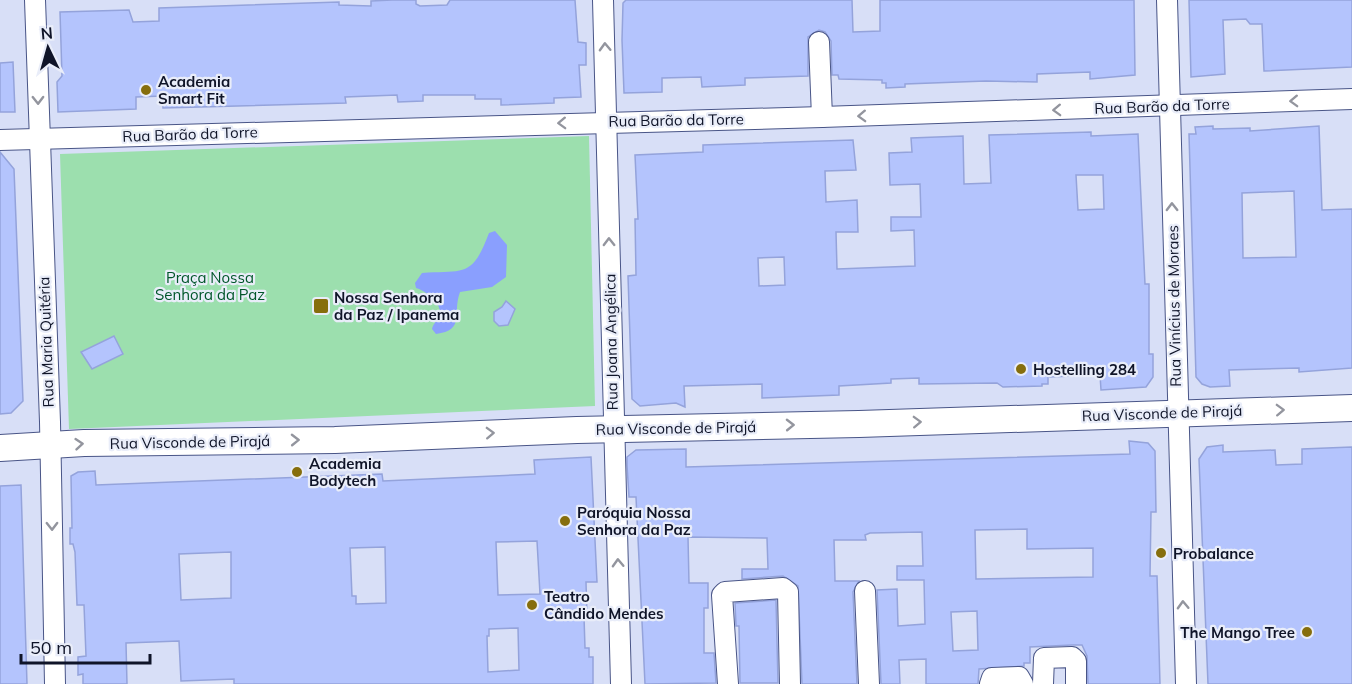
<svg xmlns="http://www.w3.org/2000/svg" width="1352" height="684" viewBox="0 0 1352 684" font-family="Mulish,sans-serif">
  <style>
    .green { fill: #9cdfae }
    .water { fill: #8a9ffe }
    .building { fill: #b4c4fd; stroke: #94a3db; stroke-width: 1.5; fill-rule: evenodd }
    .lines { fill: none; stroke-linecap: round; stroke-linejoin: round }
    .minor-casing { stroke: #495587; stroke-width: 22 }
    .major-casing { stroke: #495587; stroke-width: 28 }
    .minor { stroke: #fff; stroke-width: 20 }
    .major { stroke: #fff; stroke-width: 26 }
    .oneway { stroke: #93959e }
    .poi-dot { fill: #866e0d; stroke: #e9edf9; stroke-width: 2 }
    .labels { text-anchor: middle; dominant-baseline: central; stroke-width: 4.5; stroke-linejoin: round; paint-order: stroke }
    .poi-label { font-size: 15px; font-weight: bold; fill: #0f1428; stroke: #e9edf9; text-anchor: start }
    .street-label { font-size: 15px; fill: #0f1428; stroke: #e9edf9 }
    .park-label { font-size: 15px; fill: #00562a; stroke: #e9edf9 }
  </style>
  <rect width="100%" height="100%" fill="#d8dff7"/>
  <polygon class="green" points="589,136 595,406 69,429 60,154"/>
  <path class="water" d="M495 231 507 245 506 277 492 287 460 292C452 313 466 330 436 334L432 329C433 324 437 321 439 316 444 304 426 291 416 288L415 283 422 273C465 270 472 278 489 233Z"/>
  <g class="building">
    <polygon points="392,0 416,0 416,4 420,6 447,5 450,0 575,0 578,42 586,43 586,65 579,65 581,97 554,98 554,103 501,105 501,99 475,99 475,95 423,95 423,101 398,102 397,95 345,97 346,103 163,108 162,96 136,97 136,109 58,112 57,82 62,76 60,12 129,10 133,22 159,21 159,8 339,2 339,5 371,6 371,1"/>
    <polygon points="626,0 852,0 853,32 880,31 880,0 1134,0 1135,75 1090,79 1090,72 1037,74 1037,82 986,81 905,84 905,87 886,88 886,83 882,83 882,80 839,79 838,75 832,75 831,41 825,32 819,30 808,37 808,76 745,78 745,85 702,87 701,77 662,78 662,92 624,93 622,40 623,3"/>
    <polygon points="1189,0 1352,0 1352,67 1264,71 1262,24 1250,24 1246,19 1223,20 1225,74 1191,77"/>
    <polygon points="13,62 15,112 0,112 0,63"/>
    <path d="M1213 126V129L1250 128V131L1319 126 1322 210 1352 209V368L1299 372V368L1229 370 1230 386 1210 387 1202 384 1196 377 1189 134H1196L1195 127ZM1294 191 1296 257 1243 258 1242 193Z"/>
    <path d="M1091 132V136L1138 134 1145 284H1149V354H1153V377L1146 387 1101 390 1100 375 1048 377V384H1042V386L1003 387 997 383 919 384V378L891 379V383L839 386V395L762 398V384L684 386 685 407 676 403 640 406 632 399 628 276 636 275 635 219H638L635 155 703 152V145L853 140 856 170 825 171 826 202 857 200 858 232H836L837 269 915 266 914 230 891 231V217H921L920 184 890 185 889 153 912 152 911 138 963 136 964 184 991 183 989 135ZM1076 175H1103L1104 209 1078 210ZM784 257 785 285 759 286 758 258Z"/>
    <polygon points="0,152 14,169 23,401 11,413 0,414"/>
    <polygon points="506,301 515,309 508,325 499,326 494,321 494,312 502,307"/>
    <polygon points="114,336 123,354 92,369 81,352"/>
    <path d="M1129 441 1148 443 1155 451 1156 512H1151L1150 576H1157L1160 684H1088L1087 656 1082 645H1072L1030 647V663H1024V666L979 669 978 684H926V659L899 660 900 684H881L877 590 897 589 898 626 925 624 924 580H897V566H923L922 532 870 533 865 535 866 540H834L835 581H859L853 592 857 684H802L798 586 783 576 742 579V569H768L767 538 688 537 689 583H708V608H704V653H714L716 683 645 684 636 497H629L627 465V457L636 450 686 449V467L1130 454ZM1027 529V549L1093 548V577L976 579 975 530ZM977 611 978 650 953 651 951 612Z"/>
    <polygon points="1223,445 1223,452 1275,450 1276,465 1302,464 1302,449 1352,447 1352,684 1208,684 1199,459 1207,447"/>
    <path d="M591 457 597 582H586L587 617H584L585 648H589V657H593V684H234V679L181 681 179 641 126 643 127 684H83V674L78 675V657L86 656 84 605H77L75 552 73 544H70V528H72L71 476 78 472 95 471 96 485 382 474 383 481 535 474 534 460ZM537 541 540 594 498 595 496 542ZM385 547 386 603 356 604V596H352L350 548ZM231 552V598L181 600 179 554ZM518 628 519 670 488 672 487 636H489V629Z"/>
    <polygon points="21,485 27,684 0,684 0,486"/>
    <polygon points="776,600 778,683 740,683 739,626 736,626 735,603"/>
  </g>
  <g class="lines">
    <defs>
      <g id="minor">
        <polyline points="35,0 50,422 55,684"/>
        <polyline points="603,0 621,684"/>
        <polyline points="1167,0 1186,684"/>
        <polyline points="819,42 822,117"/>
        <polyline points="0,140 822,117 1352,99"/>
        <polyline points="865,591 869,684"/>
        <polyline points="728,684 722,595 725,592 783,588 788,592 790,684"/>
        <polyline points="990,684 992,678 1019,677 1023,684"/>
        <polyline points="1043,684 1044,658 1072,657 1076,661 1076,684"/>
      </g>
      <polyline id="major" points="0,448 84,443 335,440 577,430 859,424 1352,408"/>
    </defs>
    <use href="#minor" class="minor-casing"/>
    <use href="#major" class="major-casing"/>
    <use href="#minor" class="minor"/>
    <use href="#major" class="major"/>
  </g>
  <defs><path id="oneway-chevron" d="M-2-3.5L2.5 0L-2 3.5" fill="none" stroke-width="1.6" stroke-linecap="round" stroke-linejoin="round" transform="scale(1.5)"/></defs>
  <g class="oneway">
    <use href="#oneway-chevron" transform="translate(605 47) rotate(-92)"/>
    <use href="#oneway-chevron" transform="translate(38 100) rotate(89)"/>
    <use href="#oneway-chevron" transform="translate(1294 101) rotate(178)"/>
    <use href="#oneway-chevron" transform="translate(1057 110) rotate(178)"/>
    <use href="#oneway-chevron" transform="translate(862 116) rotate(178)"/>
    <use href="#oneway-chevron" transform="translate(562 123) rotate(178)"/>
    <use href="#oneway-chevron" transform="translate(1172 207) rotate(-91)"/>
    <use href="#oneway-chevron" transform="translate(609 242) rotate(-91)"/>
    <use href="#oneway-chevron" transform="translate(1280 410) rotate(-2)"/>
    <use href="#oneway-chevron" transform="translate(917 422) rotate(-2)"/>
    <use href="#oneway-chevron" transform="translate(790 425) rotate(-1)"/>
    <use href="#oneway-chevron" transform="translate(490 433) rotate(-2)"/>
    <use href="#oneway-chevron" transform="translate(295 440) rotate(-1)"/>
    <use href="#oneway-chevron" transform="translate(79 444) rotate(-5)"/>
    <use href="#oneway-chevron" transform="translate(52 526) rotate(89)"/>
    <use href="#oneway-chevron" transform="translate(618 563) rotate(-92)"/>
    <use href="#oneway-chevron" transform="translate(1183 605) rotate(-92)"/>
  </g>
  <g class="poi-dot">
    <circle cx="146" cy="90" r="6"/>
    <rect x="313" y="298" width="16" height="16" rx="3"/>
    <circle cx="1021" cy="369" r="6"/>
    <circle cx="297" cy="472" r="6"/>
    <circle cx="565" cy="521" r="6"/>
    <circle cx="1161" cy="553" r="6"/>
    <circle cx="532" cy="605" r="6"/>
    <circle cx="1307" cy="632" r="6"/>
  </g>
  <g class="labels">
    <g class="poi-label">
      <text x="158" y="81">Academia<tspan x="158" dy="17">Smart Fit</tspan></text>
      <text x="334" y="297">Nossa Senhora<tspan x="334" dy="17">da Paz / Ipanema</tspan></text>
      <text x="1033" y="369">Hostelling 284</text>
      <text x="309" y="463">Academia<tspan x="309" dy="17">Bodytech</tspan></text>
      <text x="577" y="512">Paróquia Nossa<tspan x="577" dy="17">Senhora da Paz</tspan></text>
      <text x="1173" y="553">Probalance</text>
      <text x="544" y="596">Teatro<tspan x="544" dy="17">Cândido Mendes</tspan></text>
      <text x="1295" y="632" text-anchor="end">The Mango Tree</text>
    </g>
    <g class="street-label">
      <text transform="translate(1162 106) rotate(-2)">Rua Barão da Torre</text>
      <text transform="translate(676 120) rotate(-1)">Rua Barão da Torre</text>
      <text transform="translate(190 134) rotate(-2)">Rua Barão da Torre</text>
      <text transform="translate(1174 306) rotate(-91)">Rua Vinícius de Moraes</text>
      <text transform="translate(46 342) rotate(-92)">Rua Maria Quitéria</text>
      <text transform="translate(611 342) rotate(-91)">Rua Joana Angélica</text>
      <text transform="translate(1162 413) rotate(-2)">Rua Visconde de Pirajá</text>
      <text transform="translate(676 428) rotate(-1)">Rua Visconde de Pirajá</text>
      <text transform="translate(190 442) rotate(-1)">Rua Visconde de Pirajá</text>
    </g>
    <g class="park-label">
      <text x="210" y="277">Praça Nossa<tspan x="210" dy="17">Senhora da Paz</tspan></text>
    </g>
  </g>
  <g transform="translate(48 48) rotate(355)" stroke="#e9edf9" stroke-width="4.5" paint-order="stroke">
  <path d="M0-4.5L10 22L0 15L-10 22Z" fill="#0f1428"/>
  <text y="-9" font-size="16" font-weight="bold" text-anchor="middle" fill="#0f1428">N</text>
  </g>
  <path d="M21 654v9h129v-9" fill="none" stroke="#0f1428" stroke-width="3"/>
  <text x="30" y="654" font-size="18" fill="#0f1428" stroke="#e9edf9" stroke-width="4.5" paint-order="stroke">50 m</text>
</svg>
